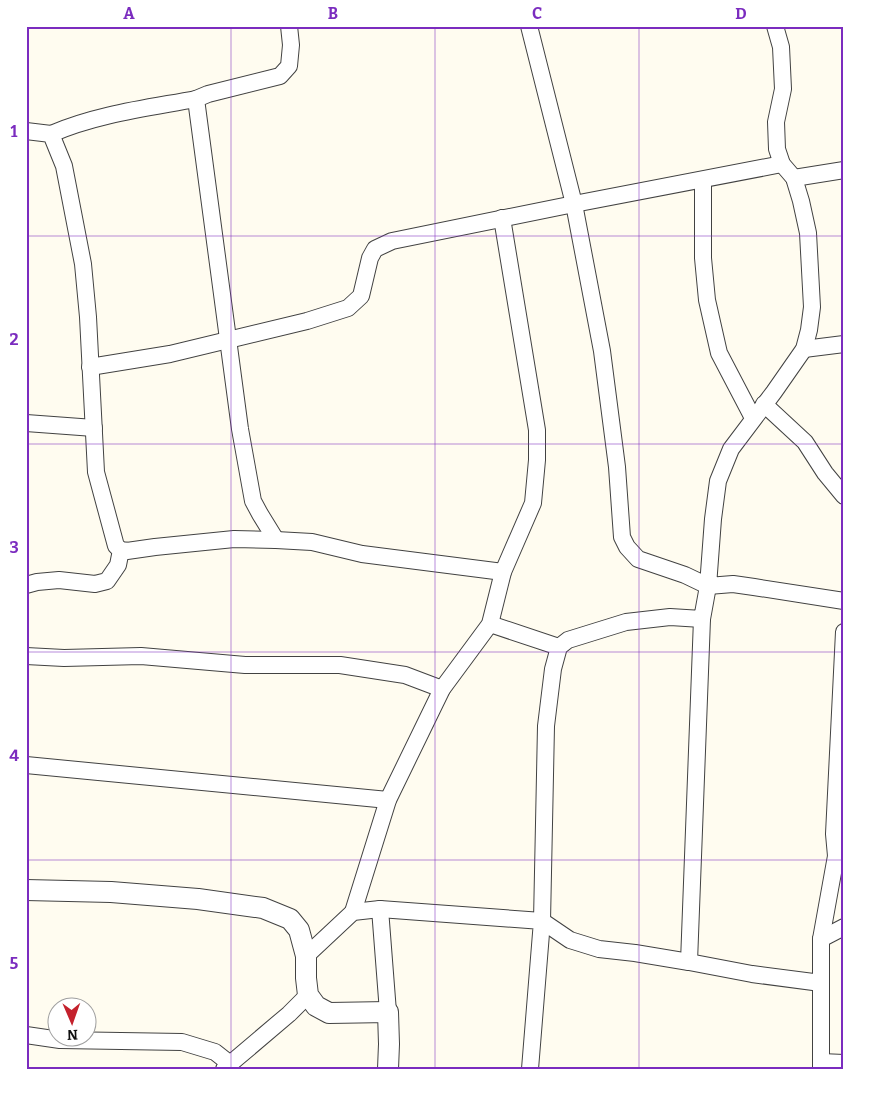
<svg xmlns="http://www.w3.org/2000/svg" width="870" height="1095" viewBox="0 0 870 1095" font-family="Bitter,serif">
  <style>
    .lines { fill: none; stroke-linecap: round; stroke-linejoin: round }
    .minor-casing { stroke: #424242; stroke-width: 18 }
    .tertiary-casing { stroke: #424242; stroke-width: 22 }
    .minor { stroke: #fff; stroke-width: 16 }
    .tertiary { stroke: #fff; stroke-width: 20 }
    .grid { fill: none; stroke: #7b2cbf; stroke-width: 1; stroke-opacity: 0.55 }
    .neatline { fill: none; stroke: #7b2cbf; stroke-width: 2 }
    .grid-label { font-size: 16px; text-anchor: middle; font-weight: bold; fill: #7b2cbf }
  </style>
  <rect width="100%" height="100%" fill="#fffcf0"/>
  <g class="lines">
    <defs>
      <g id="minor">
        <polyline points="529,26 574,204 602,351 617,467 622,537 627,547 638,559 685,575 708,586 702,619 670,617 626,622 568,640 559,647 553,669 546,726 542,921 570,940 599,949 635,953 689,962 752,974 821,983"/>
        <polyline points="775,26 781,47 783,89 776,122 777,149 782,164 794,178 801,201 808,233 812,307 809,330 804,349 774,392 731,449 718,481 713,519 708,586 733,584 754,587 844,601"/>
        <polyline points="26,131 51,134 64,166 83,264 88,317 96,472 116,546 121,550 127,551 155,547 234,539 276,540 312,542 362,554 503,572"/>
        <path d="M51 134C97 114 148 108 196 99"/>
        <polyline points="794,178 844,170"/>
        <polyline points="703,180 703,258 707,300 719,353 753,418"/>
        <polyline points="804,349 844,344"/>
        <polyline points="90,367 170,354 307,321 348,308 361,296 370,258 375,249 392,241 574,204 782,164"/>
        <polyline points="764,404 805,442 825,473 844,496"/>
        <polyline points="26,423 94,428"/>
        <polyline points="276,540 260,514 253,501 240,429 196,99 208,94 280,76 289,66 291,45 289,26"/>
        <polyline points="26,585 37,582 59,580 95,584 107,581 118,565 121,550"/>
        <polyline points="490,624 559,647"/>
        <polyline points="844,632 834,834 836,856 844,864"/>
        <polyline points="26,656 64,658 141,656 245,665 340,665 405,675 442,689"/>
        <polyline points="26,765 388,800"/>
        <polyline points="380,909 388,1012"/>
        <polyline points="353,912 388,800 442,689 490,624 503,572 533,503 537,460 537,430 502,218"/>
        <polyline points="821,939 844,927"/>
        <polyline points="306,956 353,912 380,909 542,921 530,1069"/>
        <polyline points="689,962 702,619"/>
        <polyline points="26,1035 60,1040 182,1042 215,1052 229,1063"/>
        <polyline points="821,1062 821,939 836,856"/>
        <polyline points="224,1069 289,1014 308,995"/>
        <polyline points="821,1069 821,1062 844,1063"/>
      </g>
      <polyline id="tertiary" points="26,890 111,892 198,899 263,908 290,919 299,930 306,956 306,978 308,995 316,1006 329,1013 388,1012 389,1044 388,1069"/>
    </defs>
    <use href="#minor" class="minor-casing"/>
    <use href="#tertiary" class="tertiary-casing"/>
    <use href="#minor" class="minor"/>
    <use href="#tertiary" class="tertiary"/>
  </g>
  <path class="grid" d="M231 26V1069M435 26V1069M639 26V1069M26 236H844M26 444H844M26 652H844M26 860H844"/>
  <rect width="870" height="1095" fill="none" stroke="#ffffff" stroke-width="55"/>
  <g transform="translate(72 1022) rotate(178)"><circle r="24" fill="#ffffff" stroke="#9f9f9f"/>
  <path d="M0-4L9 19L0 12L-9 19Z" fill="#c4212c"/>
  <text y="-8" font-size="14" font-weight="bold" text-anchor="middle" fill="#0f0f0f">N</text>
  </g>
  <rect x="28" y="28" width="814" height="1040" class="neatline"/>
  <g class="grid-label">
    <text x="129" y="19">A</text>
    <text x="333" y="19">B</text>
    <text x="537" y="19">C</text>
    <text x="741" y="19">D</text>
    <text x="14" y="137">1</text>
    <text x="14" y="345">2</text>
    <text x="14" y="553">3</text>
    <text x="14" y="761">4</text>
    <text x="14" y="969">5</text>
  </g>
</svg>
